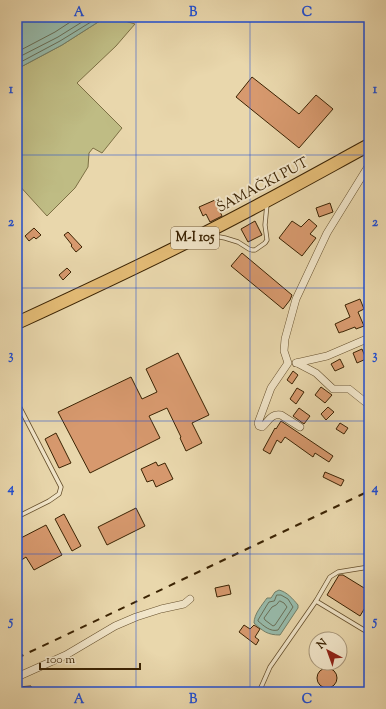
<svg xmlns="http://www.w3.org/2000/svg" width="386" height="709" viewBox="0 0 386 709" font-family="'Sorts Mill Goudy',serif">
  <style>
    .green { fill: #bfbc84; stroke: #7d7044 }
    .water { fill: #97baaa; stroke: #727e67 }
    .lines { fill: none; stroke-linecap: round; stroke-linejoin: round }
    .shore { stroke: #696e56; stroke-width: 1 }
    .building { fill: #d7996e; stroke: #3b2303 }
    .lane-casing { stroke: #66502d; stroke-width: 5 }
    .street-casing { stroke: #66502d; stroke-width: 8 }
    .primary-casing { stroke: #3b2303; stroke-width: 14 }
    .lane { stroke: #f1e5c9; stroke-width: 3.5 }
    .street { stroke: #f1e5c9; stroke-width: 7 }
    .primary { stroke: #e4bc76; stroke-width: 12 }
    .rail { stroke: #3b2303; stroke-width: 2; stroke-dasharray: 7 7; stroke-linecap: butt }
    .grid { fill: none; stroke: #1d4ed8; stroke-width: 1; stroke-opacity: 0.55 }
    .labels { text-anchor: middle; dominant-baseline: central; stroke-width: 4; stroke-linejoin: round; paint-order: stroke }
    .shield { fill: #f1e5c9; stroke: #725d3e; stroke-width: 1 }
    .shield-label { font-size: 13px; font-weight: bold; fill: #3b2303 }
    .street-label { font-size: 14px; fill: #3b2303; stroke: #f1e5c9 }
    .neatline { fill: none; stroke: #1d4ed8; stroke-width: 1.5 }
    .grid-label { font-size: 13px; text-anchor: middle; font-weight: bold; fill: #1d4ed8 }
  </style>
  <rect width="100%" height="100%" fill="#e9d7ac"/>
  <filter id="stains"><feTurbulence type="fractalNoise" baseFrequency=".005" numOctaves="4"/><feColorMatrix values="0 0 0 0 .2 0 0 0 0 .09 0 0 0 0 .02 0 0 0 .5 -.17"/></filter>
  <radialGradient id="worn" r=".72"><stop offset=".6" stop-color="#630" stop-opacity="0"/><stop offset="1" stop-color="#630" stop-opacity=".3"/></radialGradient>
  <polygon class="green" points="106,17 122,17 125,21 135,24 116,46 77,83 122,128 102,153 93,148 89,153 88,167 75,188 47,216 17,183 17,69 62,45"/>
  <g class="water">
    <polygon points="17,17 106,17 62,45 17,69"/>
    <path d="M279 590C287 592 293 599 298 605V608L280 635C267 635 263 631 254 623 254 614 262 605 267 598H271L275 592Z"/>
  </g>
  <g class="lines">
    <g class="shore">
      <polyline points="17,52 55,32 78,17"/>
      <polyline points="17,58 58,37 90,17"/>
      <polyline points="17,64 60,41 99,17"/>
      <path d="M277 595H281L288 599 293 607 278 630C270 632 264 626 258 621V620L267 605 269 602 274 601Z"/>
      <polygon points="280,601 284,603 287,607 275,625 273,626 265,620 264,618 272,607 276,605"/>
    </g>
  </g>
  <g class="building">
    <polygon points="252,77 299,114 316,95 333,109 299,148 236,97"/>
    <polygon points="215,200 222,216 210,222 206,214 203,216 199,207"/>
    <polygon points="330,203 333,212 319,217 316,208"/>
    <polygon points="309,219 317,226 310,234 316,238 302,256 279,238 292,221 301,227"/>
    <polygon points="255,221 262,235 248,242 241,229"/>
    <polygon points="34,228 41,235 36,239 34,237 29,241 25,236"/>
    <polygon points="68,232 82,247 76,252 71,246 72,245 64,235"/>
    <polygon points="242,253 292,295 290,300 283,309 231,266"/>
    <polygon points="67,268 71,272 63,280 59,275"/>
    <polygon points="360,299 364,309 358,312 364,326 356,329 355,327 342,332 341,332 339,333 335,324 350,317 345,305"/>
    <polygon points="362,349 366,359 357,363 353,353"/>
    <polygon points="178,353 209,415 192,423 202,443 186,451 180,438 181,437 167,408 149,416 160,438 90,473 58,412 131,377 142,399 157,392 146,369"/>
    <polygon points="340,359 344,367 335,371 331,364"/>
    <polygon points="293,371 298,375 292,384 287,380"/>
    <polygon points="321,387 332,395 325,403 315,395"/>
    <polygon points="297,388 304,392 296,404 290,399"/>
    <polygon points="328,407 334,412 326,420 321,414"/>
    <polygon points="299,408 310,416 304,424 293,416"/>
    <polygon points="281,421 333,456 329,462 315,453 313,457 285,437 281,443 277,440 270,454 263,450 275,428 276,429"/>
    <polygon points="340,423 348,428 344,434 336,429"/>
    <polygon points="56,433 71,463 59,468 45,439"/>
    <polygon points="156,462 158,466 165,463 173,479 156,487 153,480 147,482 141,469"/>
    <polygon points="325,472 344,480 341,486 323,477"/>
    <polygon points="136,508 145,526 107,545 98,527"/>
    <polygon points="64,514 81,546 72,551 55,519"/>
    <polygon points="46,525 62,555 34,570 26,557 20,561 17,555 17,540"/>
    <polygon points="339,575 343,575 369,591 369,601 360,616 327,595"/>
    <polygon points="229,585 231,594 217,597 215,588"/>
    <polygon points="244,625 250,629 254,625 260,629 255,637 259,640 256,645 239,632"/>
    <circle cx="327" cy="678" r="10"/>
    <polygon points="31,686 32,692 17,692 17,687"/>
  </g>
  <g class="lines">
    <defs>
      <g id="lane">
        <polyline points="209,235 225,238 238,242 249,249 252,250 255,250 265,243 267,240 265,225 267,204"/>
        <polyline points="17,402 61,487 59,494 49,501 17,517"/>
        <polyline points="316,601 330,577 338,572 369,567"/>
        <polyline points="259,692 270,667 316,601 369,633"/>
      </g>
      <g id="street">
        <polyline points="296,363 327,356 369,338"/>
        <polyline points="297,363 316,373 333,389 349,389 369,405"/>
        <path d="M300 427 281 415C271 413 268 422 262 427L259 426 258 423 271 388 288 363 284 351 285 339 296 299 327 233 369 165"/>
        <polyline points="17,677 66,655 115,626 136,617 161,609 184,604 190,599"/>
      </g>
      <path id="primary" d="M17 323C80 294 142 265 203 234 259 206 314 175 369 145"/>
    </defs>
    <use href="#lane" class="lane-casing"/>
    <use href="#street" class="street-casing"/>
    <use href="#primary" class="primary-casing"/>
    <use href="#lane" class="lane"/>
    <use href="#street" class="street"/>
    <use href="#primary" class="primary"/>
    <polyline class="rail" points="17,658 53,641 369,491"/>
  </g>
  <path class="grid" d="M136 17V692M250 17V692M17 155H369M17 288H369M17 421H369M17 554H369"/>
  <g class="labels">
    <rect class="shield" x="171" y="227" width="48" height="22" rx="3"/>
    <g class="shield-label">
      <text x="195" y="238">M-I 105</text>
    </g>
    <g class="street-label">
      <text transform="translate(263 186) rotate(-28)">ŠAMAČKI PUT</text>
    </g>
  </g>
  <rect width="386" height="709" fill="none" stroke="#e9d7ac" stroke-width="44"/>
  <g transform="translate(328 651) rotate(319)"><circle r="19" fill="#f1e5c9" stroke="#a8977a"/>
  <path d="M0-3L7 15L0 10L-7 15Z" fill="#8f2418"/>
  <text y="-6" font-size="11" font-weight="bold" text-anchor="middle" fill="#3b2303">N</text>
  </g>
  <path d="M40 663v6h100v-6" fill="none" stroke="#3b2303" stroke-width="2"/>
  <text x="46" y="663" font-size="12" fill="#3b2303" stroke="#f1e5c9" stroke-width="3" paint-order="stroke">100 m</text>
  <rect x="22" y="22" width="342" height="665" class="neatline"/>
  <g class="grid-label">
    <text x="79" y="16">A</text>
    <text x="193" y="16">B</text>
    <text x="307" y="16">C</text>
    <text x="11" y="93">1</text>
    <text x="375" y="93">1</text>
    <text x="11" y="226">2</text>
    <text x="375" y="226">2</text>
    <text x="11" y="359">3</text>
    <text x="375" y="359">3</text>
    <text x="11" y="492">4</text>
    <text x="375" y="492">4</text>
    <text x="11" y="625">5</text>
    <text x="375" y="625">5</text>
    <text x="79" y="703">A</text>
    <text x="193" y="703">B</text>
    <text x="307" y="703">C</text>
  </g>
  <rect width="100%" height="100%" filter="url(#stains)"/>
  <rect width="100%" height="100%" fill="url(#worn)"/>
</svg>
